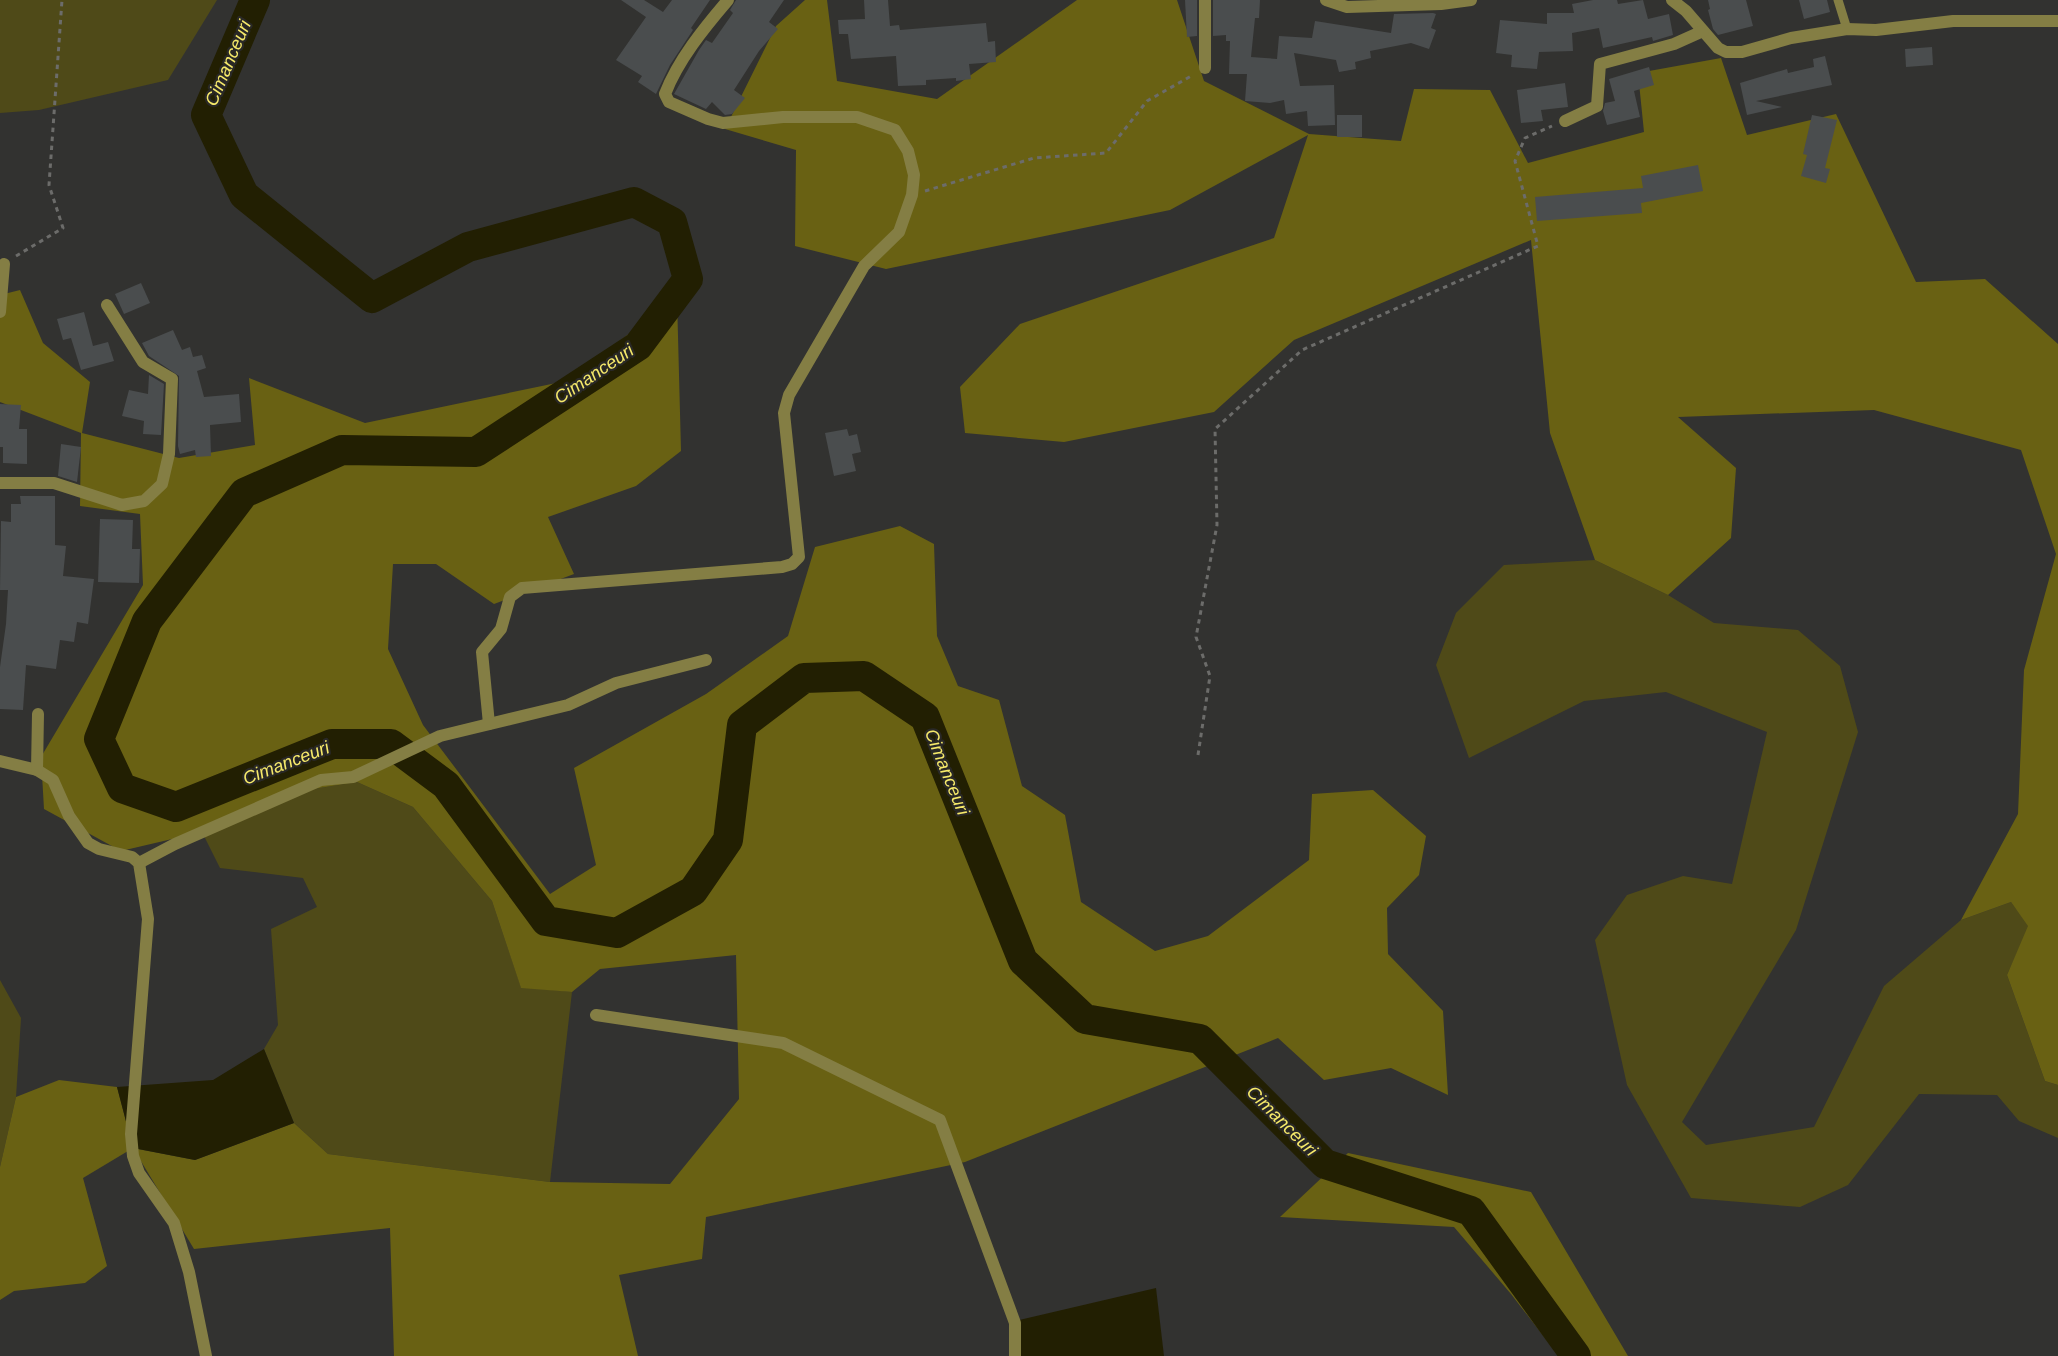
<svg xmlns="http://www.w3.org/2000/svg" width="2058" height="1356" viewBox="0 0 2058 1356" font-family="Arial,sans-serif">
  <style>
    .green { fill: #4f4a18 }
    .forest { fill: #696113 }
    .water { fill: #221f02 }
    .lines { fill: none; stroke-linecap: round; stroke-linejoin: round }
    .river { stroke: #221f02; stroke-width: 30 }
    .building { fill: #4a4d4e }
    .path { stroke: #6c6c6a; stroke-width: 3; stroke-dasharray: 4.5 4.5; stroke-linecap: butt }
    .lane { stroke: #847e44; stroke-width: 9 }
    .street { stroke: #847e44; stroke-width: 12 }
    .labels { text-anchor: middle; dominant-baseline: central; stroke-width: 4.5; stroke-linejoin: round; paint-order: stroke }
    .water-label { font-size: 18px; font-style: italic; fill: #f6e96a; stroke: #292826 }
  </style>
  <rect width="100%" height="100%" fill="#323230"/>
  <g class="green">
    <polygon points="0,0 217,0 168,80 39,110 0,113"/>
    <polygon points="1595,560 1668,595 1714,623 1798,630 1840,666 1858,732 1796,930 1682,1122 1706,1145 1814,1127 1884,986 1961,920 2011,902 2029,926 2007,975 2045,1081 2058,1085 2058,1138 2019,1121 1997,1095 1919,1094 1848,1185 1800,1207 1691,1198 1627,1085 1595,940 1627,895 1683,876 1732,884 1767,732 1666,692 1584,701 1469,758 1436,665 1456,613 1504,565"/>
    <polygon points="357,782 413,807 492,901 521,987 572,992 550,1182 328,1154 294,1123 264,1049 278,1025 271,929 317,907 303,878 220,868 202,832 282,794"/>
    <polygon points="0,980 21,1018 16,1097 0,1167"/>
  </g>
  <g class="forest">
    <polygon points="805,0 827,0 837,81 937,99 1077,0 1177,0 1204,81 1309,134 1401,141 1414,89 1490,90 1528,163 1644,132 1638,73 1721,58 1747,135 1836,114 1916,282 1985,279 2058,344 2058,1085 2045,1081 2007,975 2028,926 2011,902 1961,920 2018,814 2024,670 2056,554 2021,450 1874,410 1678,417 1736,468 1731,538 1668,595 1595,560 1550,433 1531,240 1294,340 1214,412 1064,442 965,433 960,387 1020,324 1274,238 1308,135 1170,210 886,269 795,246 796,150 725,129 776,26"/>
    <polygon points="20,290 43,343 90,382 82,433 179,458 255,445 249,378 365,423 566,381 677,298 681,451 636,486 548,517 574,574 494,604 436,564 393,564 388,649 423,725 550,894 596,865 574,768 706,694 788,636 815,547 900,526 934,544 937,636 958,686 999,700 1022,786 1065,815 1081,902 1155,951 1208,936 1309,860 1312,794 1373,790 1426,836 1419,875 1387,908 1388,954 1443,1011 1448,1095 1391,1068 1324,1080 1278,1038 965,1162 706,1217 702,1259 619,1275 638,1356 394,1356 390,1228 194,1249 133,1148 83,1178 107,1266 85,1283 14,1291 0,1300 0,1167 16,1097 59,1080 117,1087 133,1148 195,1160 294,1123 328,1154 550,1182 670,1184 739,1099 736,955 600,969 572,992 521,988 492,901 413,807 357,782 282,794 202,832 121,851 44,809 41,757 143,585 140,514 80,506 81,433 0,402 0,295"/>
    <polygon points="1348,1153 1531,1192 1628,1356 1559,1356 1511,1294 1454,1227 1280,1217"/>
  </g>
  <g class="water">
    <polygon points="264,1049 294,1123 195,1160 133,1148 117,1087 213,1080"/>
    <polygon points="1156,1288 1164,1356 1012,1356 1011,1322"/>
  </g>
  <g class="lines">
    <polyline class="river" points="255,0 206,115 244,195 372,298 468,247 634,202 672,222 688,279 638,346 476,452 342,450 244,493 147,621 99,739 122,788 176,807 332,744 391,744 446,785 546,921 617,933 693,891 728,840 742,725 804,678 864,676 925,717 1023,961 1085,1019 1200,1039 1325,1164 1471,1211 1576,1356"/>
  </g>
  <g class="building">
    <polygon points="621,0 644,0 663,12 672,0 710,0 691,28 693,30 670,65 656,94 638,82 642,76 616,60 646,17"/>
    <polygon points="736,0 784,0 769,22 778,29 759,51 734,90 745,98 732,114 725,115 712,102 706,109 674,94 699,50 706,40 712,43 733,13 730,10"/>
    <polygon points="864,0 888,0 890,26 899,25 900,30 986,23 988,42 995,41 996,62 969,64 971,79 956,81 956,78 926,80 926,85 898,86 896,56 851,59 848,34 839,34 838,20 865,19"/>
    <polygon points="1185,0 1197,0 1197,36 1187,37"/>
    <polygon points="1213,0 1260,0 1259,18 1255,18 1251,57 1277,59 1279,36 1312,38 1315,21 1391,33 1394,14 1433,13 1436,14 1431,28 1436,30 1429,49 1411,43 1370,51 1371,58 1355,62 1356,69 1339,72 1336,60 1294,53 1300,86 1334,85 1335,125 1308,126 1307,111 1286,114 1284,100 1270,103 1245,101 1247,74 1229,74 1230,41 1226,41 1226,35 1213,36"/>
    <polygon points="1593,0 1617,0 1618,4 1643,0 1648,19 1669,14 1673,35 1653,41 1652,37 1603,48 1599,28 1572,33 1573,51 1539,52 1537,69 1511,67 1512,55 1496,53 1500,20 1547,24 1547,13 1574,13 1572,4"/>
    <polygon points="1708,0 1746,0 1753,26 1718,35 1713,29 1708,10 1710,9"/>
    <polygon points="1799,0 1827,0 1830,12 1804,19"/>
    <polygon points="1932,47 1933,65 1906,67 1905,49"/>
    <polygon points="1825,56 1832,85 1756,101 1782,107 1747,115 1740,83 1787,69 1788,73 1814,67 1813,59"/>
    <polygon points="1649,67 1654,85 1634,91 1640,117 1607,125 1603,111 1605,103 1615,101 1609,79"/>
    <polygon points="1565,83 1568,107 1541,110 1543,121 1521,123 1517,90"/>
    <rect x="1337" y="115" width="25" height="22"/>
    <polygon points="1812,115 1837,120 1825,168 1830,169 1826,183 1801,176 1807,155 1803,154"/>
    <polygon points="1698,165 1703,191 1641,203 1642,213 1537,221 1535,197 1643,188 1641,176"/>
    <polygon points="141,283 150,303 124,314 115,294"/>
    <polygon points="84,312 93,346 108,342 114,361 81,370 71,338 63,340 57,319"/>
    <polygon points="173,330 182,350 190,347 193,357 202,355 206,368 197,371 204,397 239,394 241,422 210,425 211,456 196,457 195,450 180,454 178,446 179,376 149,356 142,343"/>
    <polygon points="149,375 164,384 161,435 143,434 144,421 122,416 129,390 148,394"/>
    <polygon points="0,404 21,405 19,429 27,429 27,464 3,463 3,447 0,447"/>
    <polygon points="847,429 849,436 857,434 861,452 852,454 856,471 834,476 825,433"/>
    <polygon points="61,444 81,447 77,482 58,476"/>
    <polygon points="20,496 55,496 55,545 66,546 63,576 94,579 88,624 77,622 74,642 60,640 56,669 26,665 23,710 0,709 0,667 6,624 8,590 0,590 1,521 11,522 11,504 21,504"/>
    <polygon points="100,519 133,520 132,549 140,549 139,583 98,582"/>
  </g>
  <g class="lines">
    <g class="path">
      <polyline points="925,191 1034,158 1106,153 1147,101 1193,75"/>
      <polyline points="16,256 63,228 49,185 62,0"/>
      <polyline points="1198,755 1210,676 1196,637 1217,525 1215,429 1302,350 1538,246 1515,161 1525,138 1552,126"/>
    </g>
    <polyline class="lane" points="1838,0 1847,29"/>
    <g class="street">
      <polyline points="1205,0 1205,68"/>
      <polyline points="1326,0 1347,7 1441,4 1471,0"/>
      <polyline points="1672,0 1686,11 1718,48 1726,52 1742,52 1791,38 1847,29 1876,30 1953,21 2058,21"/>
      <polyline points="1565,121 1597,106 1600,64 1674,44 1703,31"/>
      <polyline points="0,312 4,264"/>
      <polyline points="0,483 54,483 122,505 144,501 162,484 169,454 172,379 143,362 107,305"/>
      <path d="M489 724 482 652 501 629 510 597 522 588 782 567 792 564 799 557 784 413 789 395 864 266 899 232 912 195 914 175 908 151 895 130 857 117H783L723 123 708 119 669 102 665 94C678 60 704 28 728 0"/>
      <polyline points="0,761 37,770 53,780 69,816 88,843 99,849 132,857 139,863 148,919 131,1134 133,1156 139,1173 174,1223 189,1272 206,1356"/>
      <polyline points="37,770 38,714"/>
      <polyline points="139,863 175,844 321,780 353,777 440,736 568,705 616,683 706,660"/>
      <polyline points="596,1015 783,1043 940,1120 1015,1323 1015,1356"/>
    </g>
  </g>
  <g class="labels">
    <g class="water-label">
      <text transform="translate(228 63) rotate(-67)">Cimanceuri</text>
      <text transform="translate(594 374) rotate(-34)">Cimanceuri</text>
      <text transform="translate(286 763) rotate(-21)">Cimanceuri</text>
      <text transform="translate(947 772) rotate(68)">Cimanceuri</text>
      <text transform="translate(1282 1121) rotate(45)">Cimanceuri</text>
    </g>
  </g>
</svg>
